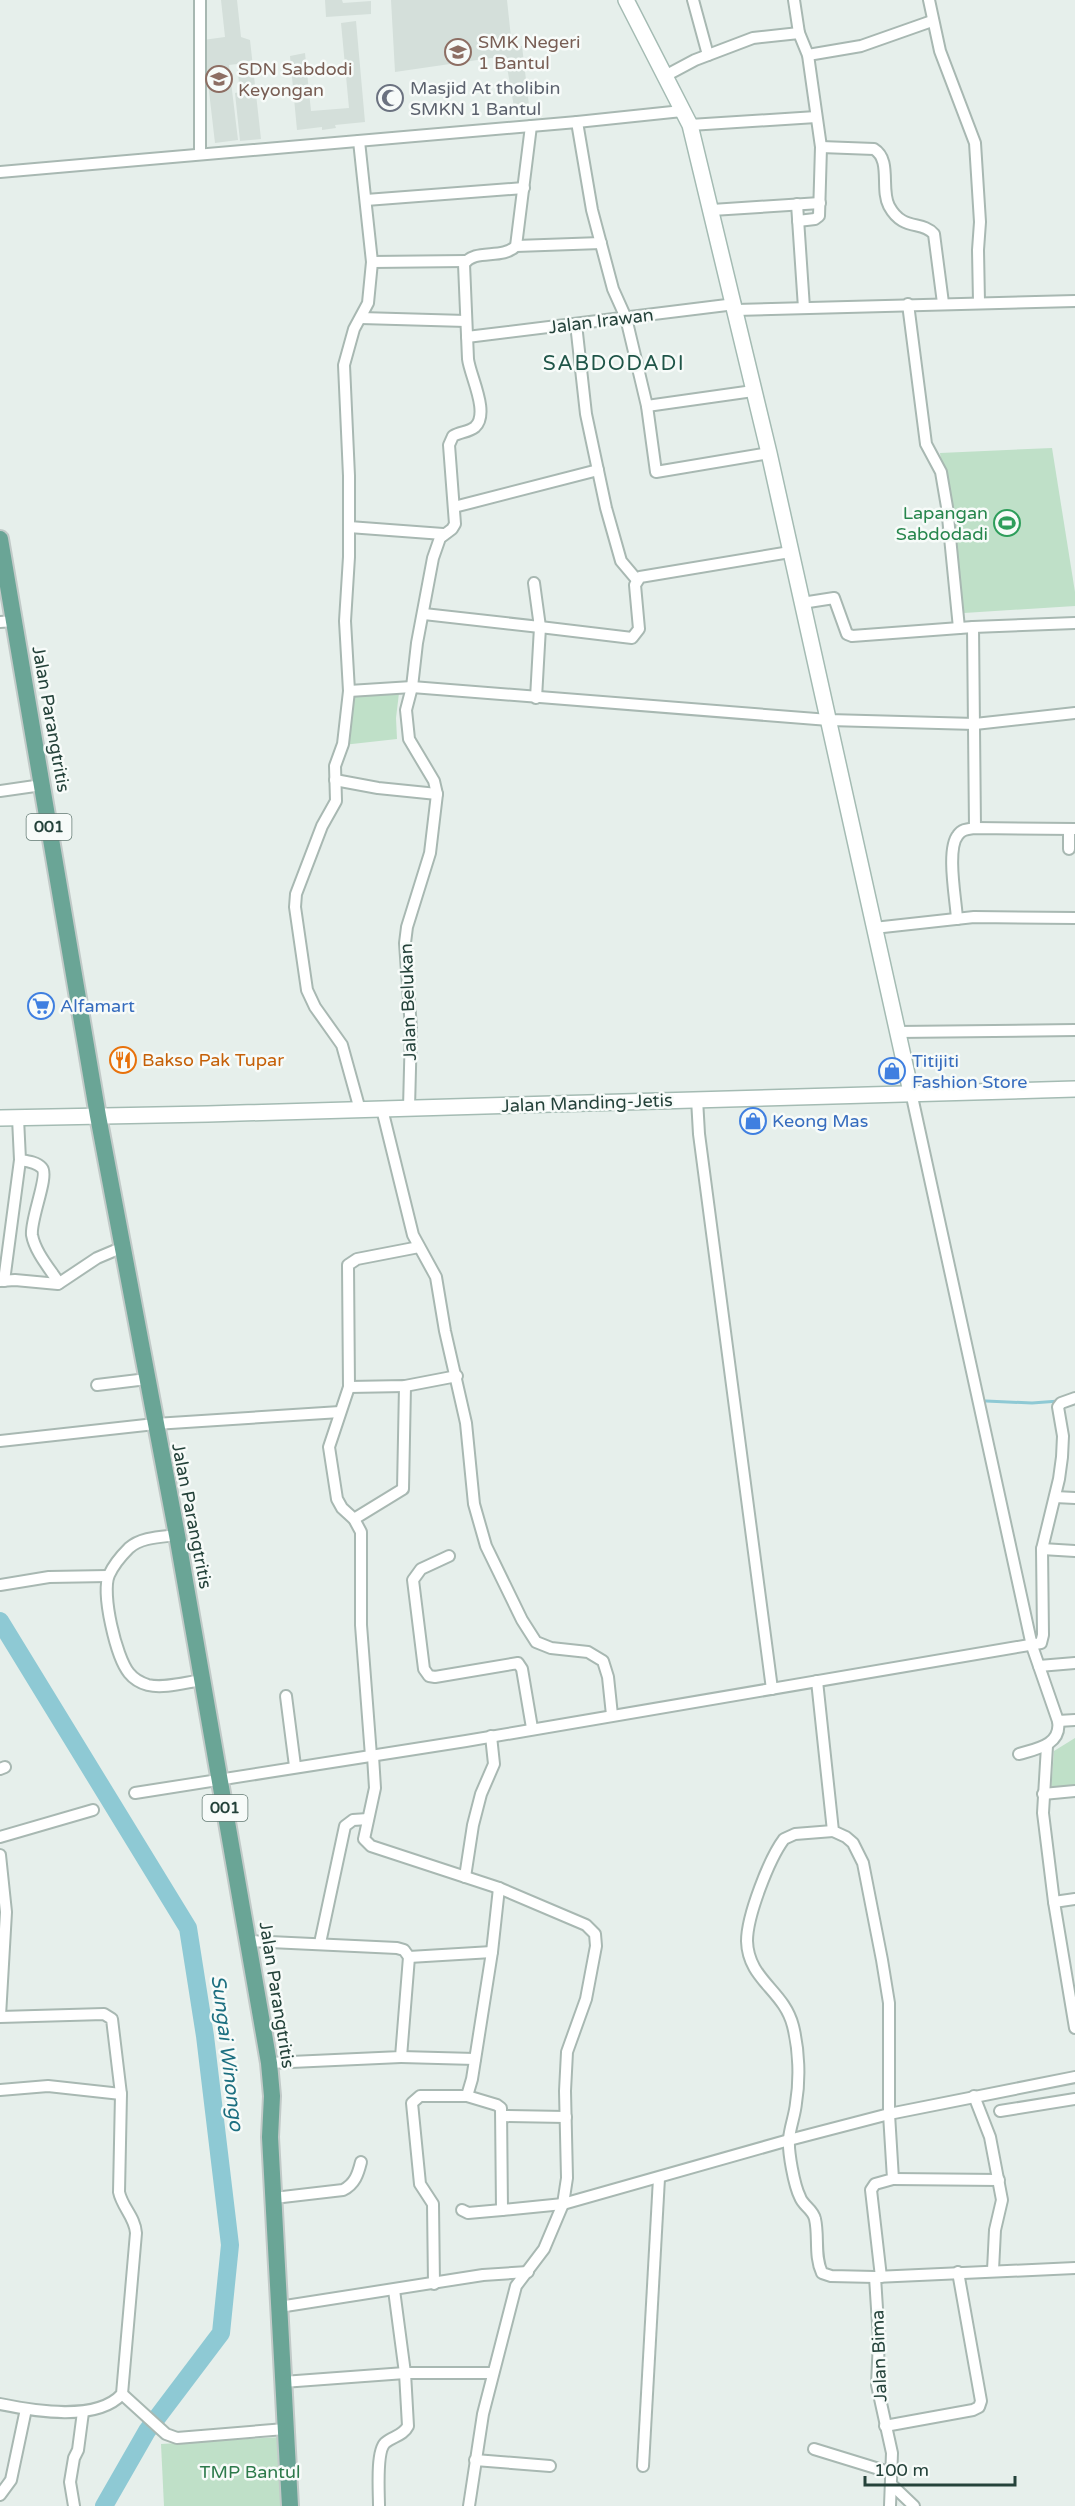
<svg xmlns="http://www.w3.org/2000/svg" width="1075" height="2506" viewBox="0 0 1075 2506" font-family="'Varela Round',sans-serif">
  <style>
    .built { fill: #d4dfda }
    .green { fill: #bfe0c8 }
    .lines { fill: none; stroke-linecap: round; stroke-linejoin: round }
    .stream { stroke: #8ec9d4; stroke-width: 3 }
    .river { stroke: #8ec9d4; stroke-width: 18 }
    .street-casing { stroke: #a8b8b2; stroke-width: 14 }
    .secondary-casing { stroke: #a4bbb3; stroke-width: 18 }
    .primary-casing { stroke: #c2cac8; stroke-width: 20 }
    .street { stroke: #fff; stroke-width: 10 }
    .secondary { stroke: #fff; stroke-width: 15 }
    .primary { stroke: #6aa596; stroke-width: 16 }
    .labels { text-anchor: middle; dominant-baseline: central; stroke-width: 5; stroke-linejoin: round; paint-order: stroke }
    .shield { fill: #f7fbf9; stroke: #637a73; stroke-width: 1.5 }
    .shield-label { font-size: 16px; font-weight: bold; fill: #24423a }
    .education-label { font-size: 18px; fill: #785e54; stroke: #f7fbf9; text-anchor: start }
    .worship-label { font-size: 18px; fill: #5b616d; stroke: #f7fbf9; text-anchor: start }
    .street-label { font-size: 18px; fill: #24423a; stroke: #f7fbf9 }
    .leisure-label { font-size: 18px; fill: #27864d; stroke: #f7fbf9; text-anchor: end }
    .shop-label { font-size: 18px; fill: #366cbe; stroke: #f7fbf9; text-anchor: start }
    .food-label { font-size: 18px; fill: #c56008; stroke: #f7fbf9; text-anchor: start }
    .park-label { font-size: 18px; fill: #2d7a4b; stroke: #f7fbf9 }
    .water-label { font-size: 20px; font-style: italic; fill: #1c6f80; stroke: #f7fbf9 }
    .quarter-label { font-size: 21px; letter-spacing: 1.5px; fill: #1f5548; stroke: #f7fbf9 }
  </style>
  <rect width="100%" height="100%" fill="#e6efeb"/>
  <g class="built">
    <polygon points="221,0 237,0 241,37 250,40 261,139 240,141 235,93 240,92 237,64 229,65 238,140 215,143 203,40 225,37"/>
    <polygon points="325,0 342,0 343,3 371,1 371,14 326,17"/>
    <polygon points="391,0 507,0 512,47 522,46 529,105 514,107 505,56 395,72"/>
    <polygon points="356,21 365,122 335,125 336,128 322,130 322,127 297,130 290,56 305,53 311,111 349,108 341,23"/>
  </g>
  <g class="green">
    <polygon points="1052,448 1075,592 1075,606 964,613 940,453"/>
    <polygon points="399,693 396,718 397,739 343,745 351,694"/>
    <polygon points="1075,1738 1075,1789 1051,1791 1054,1751"/>
    <polygon points="282,2437 286,2506 164,2506 161,2444"/>
  </g>
  <g class="lines">
    <polyline class="stream" points="986,1401 1032,1403 1059,1401"/>
    <polyline class="river" points="0,1621 188,1928 205,2036 230,2245 221,2333 147,2431 104,2506"/>
    <defs>
      <g id="street">
        <polyline points="200,0 200,154"/>
        <polyline points="693,0 708,55"/>
        <polyline points="794,0 799,33 808,55 821,147 819,216 815,219 798,221"/>
        <polyline points="929,0 940,51 975,143 980,222 978,250 979,302"/>
        <polyline points="808,55 861,46 932,21"/>
        <polyline points="665,76 695,60 753,38 799,33"/>
        <polyline points="577,122 592,210 613,289 626,318 647,406 656,472 769,453"/>
        <polyline points="690,125 816,117"/>
        <polyline points="359,141 372,262 368,303 354,329 344,365 349,476 349,557 345,621 349,691 343,744 335,766 336,801 322,826 296,894 295,907 307,990 315,1007 342,1045 360,1110"/>
        <path d="M821 147 874 149C892 160 880 189 889 206 903 232 922 220 934 234L943 303"/>
        <polyline points="0,172 577,122 682,111"/>
        <polyline points="366,200 524,188"/>
        <polyline points="797,204 804,308"/>
        <polyline points="712,210 820,203"/>
        <polyline points="516,246 601,243"/>
        <polyline points="372,262 466,261"/>
        <polyline points="908,304 926,444 941,472 947,507 959,628"/>
        <polyline points="736,310 1075,301"/>
        <polyline points="361,318 466,321"/>
        <polyline points="576,324 586,414 606,508 621,561 637,580"/>
        <polyline points="467,337 735,304"/>
        <polyline points="647,406 753,391"/>
        <polyline points="454,507 598,470"/>
        <polyline points="349,527 443,534"/>
        <polyline points="802,603 834,598 847,634 852,636 973,627 1075,623"/>
        <polyline points="424,614 540,627 534,583"/>
        <polyline points="0,622 14,621"/>
        <polyline points="973,627 975,828"/>
        <polyline points="349,691 412,687 829,720 975,724 1075,713"/>
        <polyline points="536,698 540,627 632,638 639,629 635,585 640,577 790,552"/>
        <polyline points="335,780 378,788 437,794"/>
        <polyline points="0,791 42,785"/>
        <polyline points="1069,829 1069,849"/>
        <path d="M957 919C956 900 946 849 958 835 962 829 968 829 975 828L1075 829"/>
        <polyline points="874,928 974,917 1075,918"/>
        <polyline points="897,1032 1075,1030"/>
        <path d="M911 1092 1032 1646 1058 1721C1062 1745 1036 1749 1019 1754"/>
        <polyline points="697,1099 699,1134 772,1689"/>
        <path d="M409 1108 411 1029 405 943 407 927 430 853 437 794 434 781 409 739 406 710 412 687 417 643 433 558 440 538 452 529 455 524 449 445 453 436C460 432 469 432 475 427 490 413 470 376 468 359L464 264C475 248 502 260 516 246L531 126"/>
        <polyline points="382,1109 413,1235 436,1277 445,1331 466,1423 474,1504 486,1546 522,1620 536,1642 551,1648 588,1652 603,1661 608,1677 612,1715"/>
        <path d="M18 1118 20 1160C27 1161 37 1162 42 1168 49 1176 30 1220 32 1235 35 1252 50 1269 59 1283"/>
        <polyline points="0,1281 15,1280 58,1284 97,1258 123,1247"/>
        <polyline points="4,1281 20,1160"/>
        <polyline points="97,1385 147,1379"/>
        <polyline points="349,1387 405,1386 457,1376"/>
        <polyline points="0,1441 155,1424 340,1412"/>
        <polyline points="1055,1497 1075,1498"/>
        <polyline points="354,1519 403,1489 405,1386"/>
        <path d="M177 1535C161 1537 141 1537 129 1548 122 1555 113 1566 109 1575 101 1593 116 1657 129 1673 133 1678 141 1683 148 1685 164 1689 187 1682 203 1680"/>
        <polyline points="1042,1549 1075,1551"/>
        <polyline points="449,1556 421,1569 413,1580 424,1669 429,1676 435,1677 518,1663 522,1669 532,1728"/>
        <polyline points="0,1585 49,1577 108,1576"/>
        <polyline points="1039,1666 1075,1663"/>
        <polyline points="817,1681 833,1831 846,1837 853,1843 863,1863 882,1960 889,2003 889,2114 893,2179 875,2184 871,2190 881,2277"/>
        <polyline points="286,1696 295,1766"/>
        <polyline points="1058,1721 1075,1720"/>
        <polyline points="1047,1746 1043,1813 1054,1902 1075,2028"/>
        <polyline points="371,1756 361,1625 361,1532 354,1519 342,1508 337,1499 329,1447 349,1387 348,1265 357,1259 419,1247"/>
        <polyline points="373,1756 375,1788 364,1839 371,1846 499,1888 586,1925 595,1934 596,1946 586,1999 567,2052 565,2091 567,2178 563,2204 544,2249 516,2286 483,2414 469,2506"/>
        <polyline points="0,1769 5,1767"/>
        <polyline points="135,1793 466,1741 1041,1643 1043,1635 1042,1549 1059,1479 1062,1457 1063,1436 1058,1407 1061,1403 1075,1398"/>
        <polyline points="1043,1794 1075,1791"/>
        <path d="M833 1831 795 1834 784 1839C769 1859 747 1916 747 1941 748 1980 784 1990 793 2026 799 2050 800 2079 796 2103 795 2115 790 2127 789 2139 788 2152 794 2185 800 2197 803 2206 813 2209 815 2219 819 2236 814 2256 822 2273L831 2276 875 2277 1075 2268"/>
        <polyline points="0,1837 93,1810"/>
        <polyline points="0,1855 6,1912 0,2016"/>
        <polyline points="465,1877 473,1825 481,1794 494,1764 491,1736"/>
        <polyline points="1054,1902 1075,1899"/>
        <polyline points="249,1941 397,1948 404,1950 409,1957 401,2057 269,2063"/>
        <polyline points="320,1943 345,1826 353,1820 368,1819"/>
        <polyline points="409,1957 492,1952"/>
        <path d="M0 2017 104 2014 112 2019 121 2094 119 2192C122 2207 135 2217 136 2233L122 2394C97 2422 34 2411 0 2404"/>
        <polyline points="401,2057 475,2059"/>
        <polyline points="0,2090 48,2086 121,2094"/>
        <polyline points="467,2096 497,2105 501,2108 502,2210 563,2204 789,2140 889,2114 1075,2077"/>
        <polyline points="974,2096 990,2137 1002,2200 995,2230 993,2270"/>
        <polyline points="1000,2111 1075,2099"/>
        <polyline points="502,2116 566,2117"/>
        <polyline points="893,2179 999,2180"/>
        <path d="M274 2198 343 2190C355 2184 358 2174 361 2162"/>
        <polyline points="462,2210 468,2213 502,2210"/>
        <polyline points="875,2277 879,2340 877,2385 892,2453 890,2506"/>
        <polyline points="434,2284 433,2204 420,2184 412,2103 420,2096 467,2096 472,2079 492,1952 499,1888"/>
        <polyline points="279,2307 483,2275 528,2272"/>
        <polyline points="283,2382 405,2373 493,2373"/>
        <polyline points="122,2394 166,2434 177,2438 285,2429"/>
        <polyline points="885,2426 973,2410 979,2407 981,2401 958,2272"/>
        <polyline points="814,2449 892,2473"/>
        <polyline points="475,2460 550,2466"/>
        <polyline points="643,2466 659,2178"/>
        <polyline points="892,2485 914,2506"/>
        <polyline points="0,2495 11,2480 26,2409"/>
        <polyline points="74,2506 70,2482 74,2458 78,2450 83,2412"/>
        <path d="M379 2506C379 2492 376 2452 385 2443 393 2436 403 2436 408 2426L405 2373 394 2290"/>
      </g>
      <g id="secondary">
        <polyline points="626,0 690,125 769,453 911,1092"/>
        <polyline points="0,1118 208,1114 1075,1089"/>
      </g>
      <polyline id="primary" points="0,539 98,1116 177,1535 269,2063 272,2096 270,2137 290,2506"/>
    </defs>
    <use href="#street" class="street-casing"/>
    <use href="#secondary" class="secondary-casing"/>
    <use href="#primary" class="primary-casing"/>
    <use href="#street" class="street"/>
    <use href="#secondary" class="secondary"/>
    <use href="#primary" class="primary"/>
  </g>
  <defs>
    <symbol id="school-ring" viewBox="-11 -11 22 22"><circle r="9.5" fill="#f7fbf9" stroke="#8d6e63" stroke-width="1.5"/><path d="M0-5L7-2L0 1L-7-2ZM-4 1L0 2.5L4 1V4Q0 6-4 4Z" fill="#8d6e63"/></symbol>
    <symbol id="mosque-ring" viewBox="-11 -11 22 22"><circle r="9.5" fill="#f7fbf9" stroke="#6b7280" stroke-width="1.5"/><path d="M3.5-4.9A6 6 0 1 0 3.5 4.9A5 5 0 1 1 3.5-4.9Z" fill="#6b7280"/></symbol>
    <symbol id="stadium-ring" viewBox="-11 -11 22 22"><circle r="9.5" fill="#f7fbf9" stroke="#2e9e5b" stroke-width="1.5"/><path d="M0-5a6.5 5 0 1 0 0 10a6.5 5 0 1 0 0-10ZM-3.5-1.8h7v3.6h-7Z" fill="#2e9e5b"/></symbol>
    <symbol id="supermarket-ring" viewBox="-11 -11 22 22"><circle r="9.5" fill="#f7fbf9" stroke="#3f7fe0" stroke-width="1.5"/><path d="M-6-5.5h2.5l.6 2H6L4.5 2H-2.5L-4.4-4H-6ZM-1.5 3.2a1.3 1.3 0 1 0 .1 0ZM3 3.2a1.3 1.3 0 1 0 .1 0Z" fill="#3f7fe0"/></symbol>
    <symbol id="restaurant-ring" viewBox="-11 -11 22 22"><circle r="9.5" fill="#f7fbf9" stroke="#e8710a" stroke-width="1.5"/><path d="M-5-6h1v4h1v-4h1v4h1v-4h1v5L-1.5 .5V6h-2V.5L-5-1ZM5-6V6H3V1.5H1.5Q1.5-4 5-6Z" fill="#e8710a"/></symbol>
    <symbol id="shop-ring" viewBox="-11 -11 22 22"><circle r="9.5" fill="#f7fbf9" stroke="#3f7fe0" stroke-width="1.5"/><path d="M-5-2.5h2.3a2.7 3.5 0 0 1 5.4 0H5L5.5 6h-11ZM-1.5-2.5h3a1.5 2.3 0 0 0-3 0Z" fill="#3f7fe0"/></symbol>
  </defs>
  <g fill-rule="evenodd">
    <use href="#school-ring" x="443" y="37" width="30" height="30"/>
    <use href="#school-ring" x="204" y="64" width="30" height="30"/>
    <use href="#mosque-ring" x="375" y="83" width="30" height="30"/>
    <use href="#stadium-ring" x="992" y="508" width="30" height="30"/>
    <use href="#supermarket-ring" x="26" y="991" width="30" height="30"/>
    <use href="#restaurant-ring" x="108" y="1045" width="30" height="30"/>
    <use href="#shop-ring" x="877" y="1056" width="30" height="30"/>
    <use href="#shop-ring" x="738" y="1106" width="30" height="30"/>
  </g>
  <g class="labels">
    <g class="shield">
      <rect x="26.5" y="814" width="45" height="26" rx="4.5"/>
      <rect x="202.5" y="1795" width="45" height="26" rx="4.5"/>
    </g>
    <g class="shield-label">
      <text x="49" y="827">001</text>
      <text x="225" y="1808">001</text>
    </g>
    <g class="education-label">
      <text x="478" y="42">SMK Negeri<tspan x="478" dy="21">1 Bantul</tspan></text>
      <text x="238" y="69">SDN Sabdodi<tspan x="238" dy="21">Keyongan</tspan></text>
    </g>
    <g class="worship-label">
      <text x="410" y="88">Masjid At tholibin<tspan x="410" dy="21">SMKN 1 Bantul</tspan></text>
    </g>
    <g class="street-label">
      <text transform="translate(601 321) rotate(-7)">Jalan Irawan</text>
      <text transform="translate(51 719) rotate(80)">Jalan Parangtritis</text>
      <text transform="translate(408 1002) rotate(-92)">Jalan Belukan</text>
      <text transform="translate(587 1103) rotate(-2)">Jalan Manding-Jetis</text>
      <text transform="translate(192 1516) rotate(79)">Jalan Parangtritis</text>
      <text transform="translate(277 1995) rotate(81)">Jalan Parangtritis</text>
      <text transform="translate(879 2356) rotate(-92)">Jalan Bima</text>
    </g>
    <g class="leisure-label">
      <text x="988" y="513">Lapangan<tspan x="988" dy="21">Sabdodadi</tspan></text>
    </g>
    <g class="shop-label">
      <text x="60" y="1006">Alfamart</text>
      <text x="912" y="1061">Titijiti<tspan x="912" dy="21">Fashion Store</tspan></text>
      <text x="772" y="1121">Keong Mas</text>
    </g>
    <g class="food-label">
      <text x="142" y="1060">Bakso Pak Tupar</text>
    </g>
    <g class="park-label">
      <text x="250" y="2472">TMP Bantul</text>
    </g>
    <g class="water-label">
      <text transform="translate(227 2053) rotate(83)">Sungai Winongo</text>
    </g>
    <g class="quarter-label">
      <text x="614" y="363">SABDODADI</text>
    </g>
  </g>
  <path d="M865 2476v9h150v-9" fill="none" stroke="#24423a" stroke-width="3"/>
  <text x="874" y="2476" font-size="18" fill="#24423a" stroke="#f7fbf9" stroke-width="4.5" paint-order="stroke">100 m</text>
</svg>
